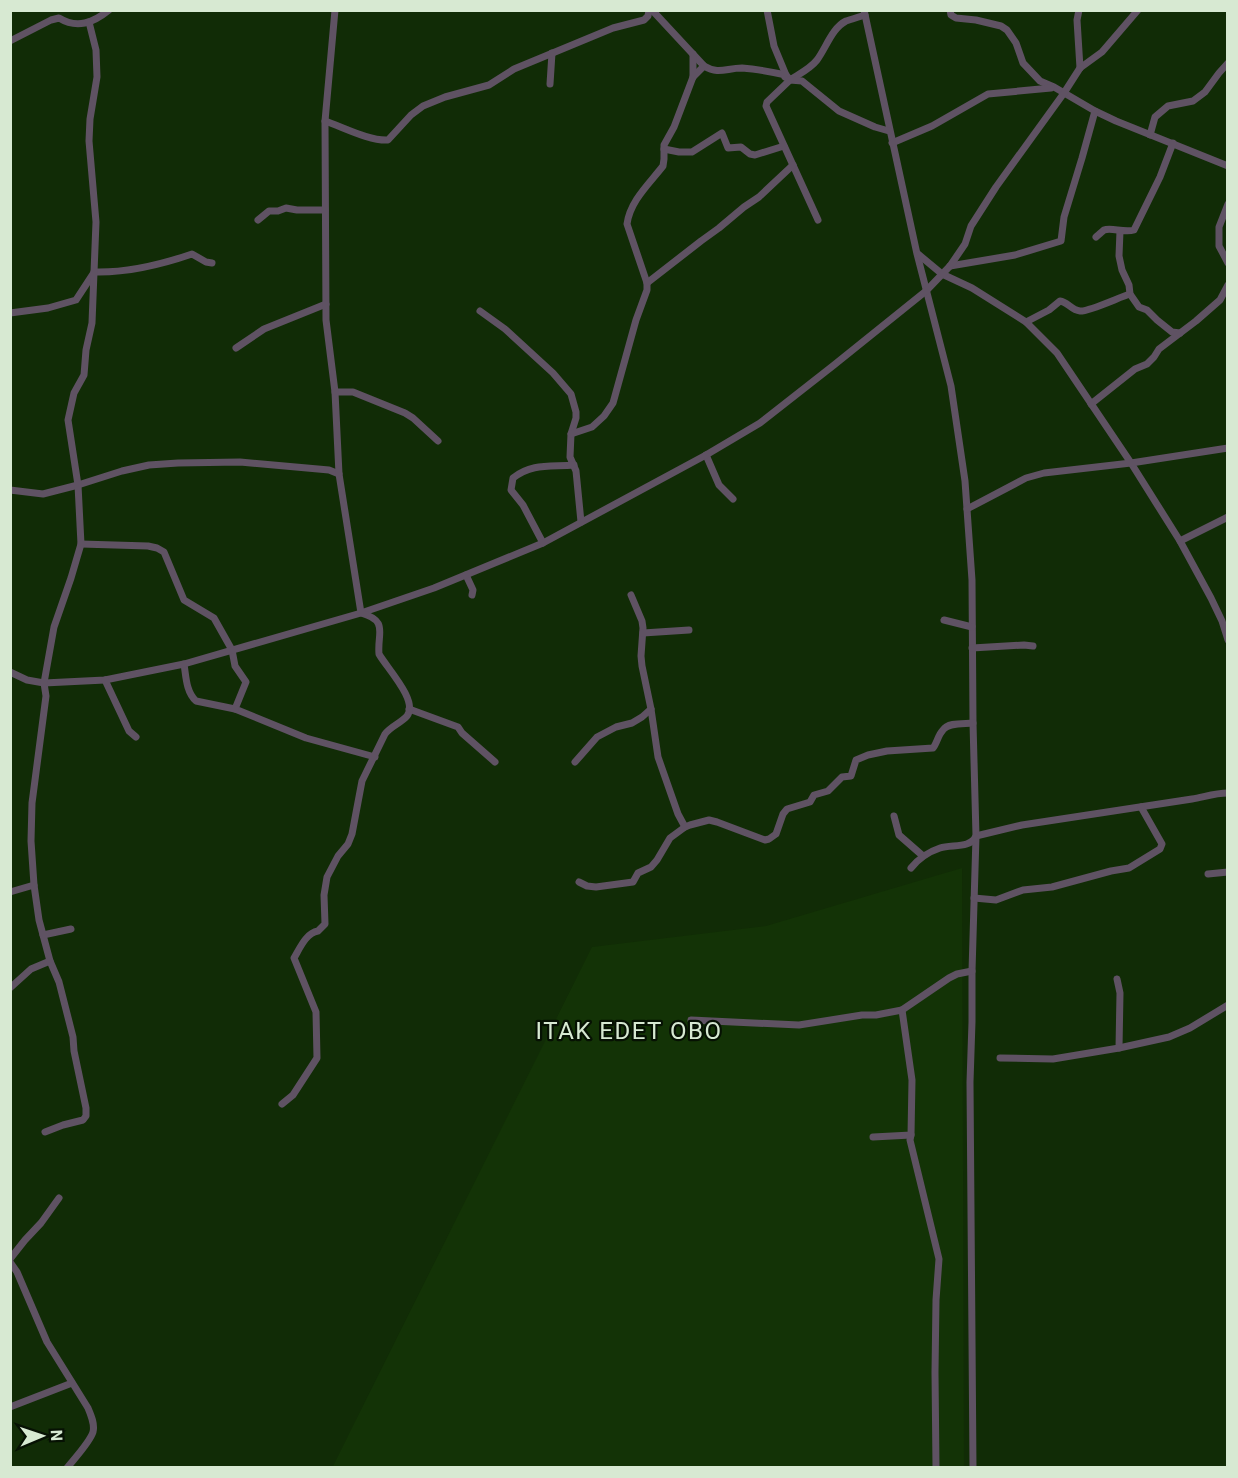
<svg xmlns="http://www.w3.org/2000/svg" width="1238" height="1478" viewBox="0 0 1238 1478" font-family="Roboto,sans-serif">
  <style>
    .built { fill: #133306 }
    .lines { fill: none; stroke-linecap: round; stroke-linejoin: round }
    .minor { stroke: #5f5263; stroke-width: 7 }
    .labels { text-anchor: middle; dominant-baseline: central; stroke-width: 4.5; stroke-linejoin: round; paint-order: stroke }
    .quarter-label { font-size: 24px; letter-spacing: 1.5px; fill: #d7e9d2; stroke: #061103 }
  </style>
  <rect width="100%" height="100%" fill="#112c06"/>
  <polygon class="built" points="962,868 964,1467 332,1468 592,947 766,926"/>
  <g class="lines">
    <g class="minor">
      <path d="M652 10 704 66C719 75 726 68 742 68 756 69 772 72 786 75L790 80C799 74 810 69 817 60 826 48 832 28 846 21 852 19 859 17 865 15"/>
      <polyline points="767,10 774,46 786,75 785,77"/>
      <polyline points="864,10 917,254 951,386 965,481 972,580 973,723 976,836 972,971 972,1022 970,1082 973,1468"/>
      <polyline points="950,10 951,15 956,18 976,20 1001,26 1007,30 1016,43 1023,63 1040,81 1054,87 1095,111 1116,121 1228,166"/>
      <polyline points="1079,10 1077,20 1080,68"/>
      <path d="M10 41 51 20 59 18C77 29 93 23 109 10"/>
      <polyline points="693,54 693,77"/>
      <polyline points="550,84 552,53"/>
      <path d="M325 121C343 127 369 141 388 140L411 115 423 106 445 97 489 85 514 69 613 28 644 20 648 16 649 10"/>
      <polyline points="1150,135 1155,117 1168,106 1193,101 1205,92 1219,73 1228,63"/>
      <polyline points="892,143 932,126 988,94 1051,88"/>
      <polyline points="664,149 679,152 692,152 722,133 728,148 741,147 750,154 755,155 784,146"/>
      <polyline points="1228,204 1219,227 1219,246 1228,263"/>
      <polyline points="258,220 269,211 278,211 286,208 297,210 325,210"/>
      <polyline points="818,220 766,106 767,102 790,80 802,81 839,111 875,127 889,131"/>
      <polyline points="1120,231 1119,256 1122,270 1129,285 1130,294 1139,307 1147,310 1157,320 1172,332 1180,333"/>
      <path d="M1096 237C1097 236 1103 231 1104 230 1111 227 1124 233 1134 230L1160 177 1173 143"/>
      <polyline points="918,254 942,274 972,288 1026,322 1057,353 1131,463 1180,541 1211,598 1222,621 1228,640"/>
      <polyline points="950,266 1015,255 1061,241 1064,217 1082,158 1095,111"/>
      <path d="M94 272C128 273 160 265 192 254L206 262 212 263"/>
      <polyline points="647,283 701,241 719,228 744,207 759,197 793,165"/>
      <polyline points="480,311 505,329 553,373 571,394 576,412 576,418 571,434 570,457 576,471 581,522"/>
      <polyline points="10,313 48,308 76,300 93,274"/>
      <path d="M1026 322 1049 310 1060 301C1068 302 1071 310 1080 311 1088 312 1120 297 1130 294"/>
      <polyline points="236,348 264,329 326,304"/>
      <polyline points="335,392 353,392 405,413 413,418 438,441"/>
      <polyline points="1091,404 1135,369 1147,364 1154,357 1159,349 1196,321 1220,300 1228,285"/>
      <path d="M571 434 592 427 604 416 613 403 636 320 647 290V283L627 224C630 201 649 184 663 166L664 159V145L674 127 693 77 704 66"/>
      <polyline points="706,455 719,485 733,499"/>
      <polyline points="10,490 43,494 78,485 122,471 149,465 178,463 240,462 329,470 339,474"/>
      <polyline points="967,509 1026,478 1044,473 1131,463 1228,448"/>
      <polyline points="1180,541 1228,517"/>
      <path d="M543 543 523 505 511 490 513 478C532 463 550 467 574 465"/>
      <polyline points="81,544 148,546 157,548 164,552 184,600 214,618 232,650 235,666 246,682 235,709 306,738 375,757"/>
      <polyline points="466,575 473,590 472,595"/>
      <polyline points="631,595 642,621 643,628 641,656 642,666 651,709 658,757 678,814 685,827"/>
      <polyline points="944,620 972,627"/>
      <polyline points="643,633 689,630"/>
      <polyline points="972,648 1024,645 1033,646"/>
      <path d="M184 664C186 676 186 692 196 701L235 709"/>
      <polyline points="10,672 27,680 44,683 105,680 184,664 361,613 434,588 543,543 706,455 760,423 834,365 926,291 950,266 965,244 971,226 996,187 1064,93 1080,68 1102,52 1138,10"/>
      <polyline points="105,680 129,731 136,737"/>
      <polyline points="409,709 458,727 462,733 495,762"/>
      <polyline points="575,762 597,737 616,727 632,723 642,717 651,709"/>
      <polyline points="894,816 899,835 923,856"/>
      <path d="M911 868C919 858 928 852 940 848 952 844 970 849 976 836L1022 825 1192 799C1204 797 1215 793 1228 793"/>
      <polyline points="1208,874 1228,872"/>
      <path d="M579 882 587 886 596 887 633 882 638 873 651 867 657 860 670 838 685 827 690 825 709 820 717 822 765 840 769 839 776 834 783 814 787 809 810 802 814 795 828 791 842 777 851 776 856 760 868 755 887 751 933 748C937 743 938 735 943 730 948 722 964 724 973 723"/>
      <polyline points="10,892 34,885"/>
      <polyline points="974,898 996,900 1023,890 1052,887 1111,871 1129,868 1160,849 1162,844 1141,807"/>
      <polyline points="43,935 71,929"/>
      <polyline points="1117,979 1120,993 1119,1048"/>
      <polyline points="10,988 31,969 50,961"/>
      <polyline points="691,1020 799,1025 862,1015 876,1015 902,1010 949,978 957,974 972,971"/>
      <polyline points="1000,1058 1053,1059 1119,1048 1169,1037 1190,1028 1228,1005"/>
      <path d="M282 1104 293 1095 317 1058 316 1012 294 958C300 948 306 933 318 931L325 924 324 895 327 877 338 856 348 844 352 834 362 781 385 734C391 726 401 723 407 716 419 701 386 667 379 654 377 633 389 621 361 613L339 474 335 392 326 320 325 121 335 10"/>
      <polyline points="45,1132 63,1125 83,1120 86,1116 86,1108 74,1051 73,1037 59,982 50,961 39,920 34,885 31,841 32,803 46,696 44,683 54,627 71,578 81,544 78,485 68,420 74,393 84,375 86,350 92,323 96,222 89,141 90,119 97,77 96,50 89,22"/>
      <polyline points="911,1135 910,1140 939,1259 936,1300 935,1372 936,1468"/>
      <polyline points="873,1137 911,1135 912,1080 902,1010"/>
      <polyline points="10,1259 25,1240 41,1223 59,1198"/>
      <path d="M10 1262 17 1272 47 1342 88 1408C91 1415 95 1424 93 1432 90 1442 74 1459 67 1468"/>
      <polyline points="10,1407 72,1383"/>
    </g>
  </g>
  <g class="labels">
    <g class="quarter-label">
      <text x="629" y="1031">ITAK EDET OBO</text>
    </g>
  </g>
  <rect width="1238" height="1478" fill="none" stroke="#d7e9d2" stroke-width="24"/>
  <g transform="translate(42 1436) rotate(88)" stroke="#061103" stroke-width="4.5" paint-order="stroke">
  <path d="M0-4.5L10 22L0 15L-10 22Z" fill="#d7e9d2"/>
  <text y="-9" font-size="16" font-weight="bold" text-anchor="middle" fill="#d7e9d2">N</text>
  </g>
</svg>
